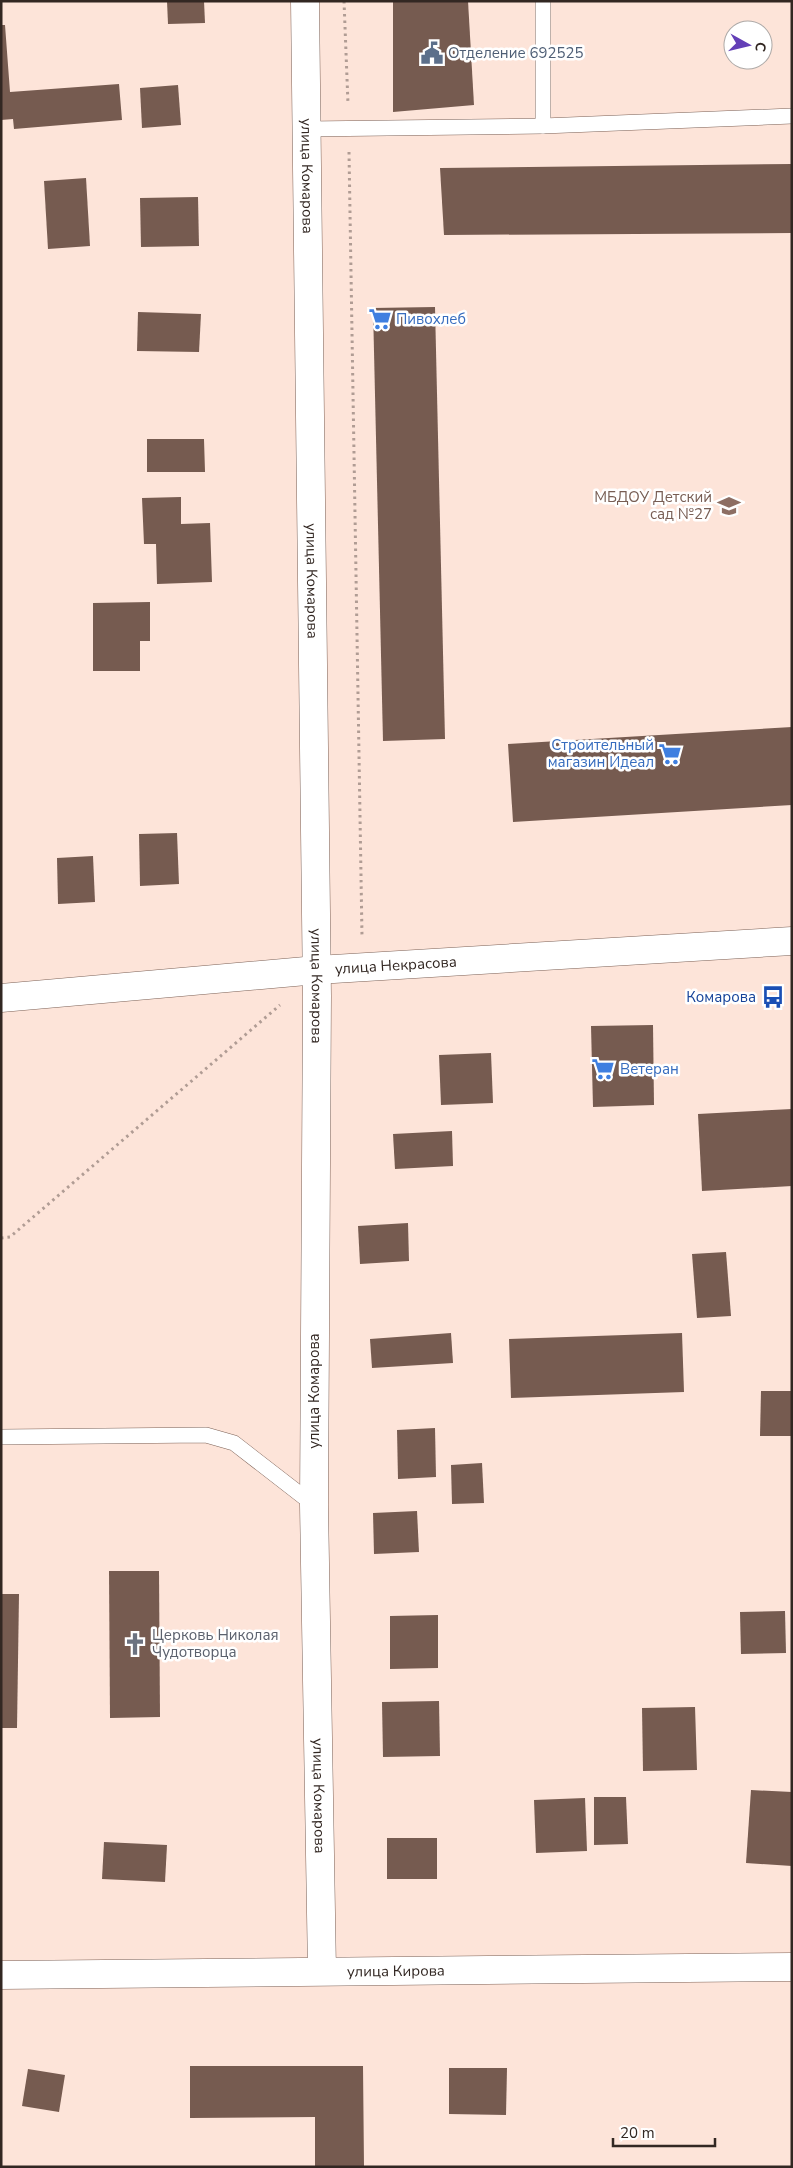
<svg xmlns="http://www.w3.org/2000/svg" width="793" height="2168" viewBox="0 0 793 2168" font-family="'Nunito Sans',sans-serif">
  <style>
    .building { fill: #765b50 }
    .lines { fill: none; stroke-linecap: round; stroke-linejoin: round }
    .lane-casing { stroke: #7d6257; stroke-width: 16 }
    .primary-casing { stroke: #7d6257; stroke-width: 29 }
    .highway-casing { stroke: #7d6257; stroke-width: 29 }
    .path { stroke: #b09c94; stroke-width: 3; stroke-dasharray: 2.5 4; stroke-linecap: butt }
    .lane { stroke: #fff; stroke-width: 15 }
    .primary { stroke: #fff; stroke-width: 28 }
    .highway { stroke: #fff; stroke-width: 28 }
    .labels { text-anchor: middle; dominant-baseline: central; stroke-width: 5; stroke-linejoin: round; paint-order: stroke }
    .service-label { font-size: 15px; fill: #4e5e75; stroke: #fff; text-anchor: start }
    .street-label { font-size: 15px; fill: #322722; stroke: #fff }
    .shop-label { font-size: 15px; fill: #366cbe; stroke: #fff; text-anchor: start }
    .education-label { font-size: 15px; fill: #785e54; stroke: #fff; text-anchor: end }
    .transit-label { font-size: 15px; fill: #164399; stroke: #fff; text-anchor: end }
    .worship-label { font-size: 15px; fill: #5b616d; stroke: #fff; text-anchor: start }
  </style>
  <rect width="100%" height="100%" fill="#fde4d9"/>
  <g class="building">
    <polygon points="167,1 204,1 205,23 168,24"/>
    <polygon points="393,1 468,1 474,105 393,112"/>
    <polygon points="1,25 5,25 10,92 119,84 122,120 14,129 13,119 1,120"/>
    <polygon points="178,85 181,125 142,128 140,88"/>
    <polygon points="792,164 792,233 444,235 440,168"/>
    <polygon points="86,178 90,246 48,249 44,181"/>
    <polygon points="198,197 199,246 141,247 140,198"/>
    <polygon points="435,307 445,739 383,741 373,308"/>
    <polygon points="138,312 201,314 199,352 137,351"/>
    <polygon points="147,439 204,439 205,472 147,472"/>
    <polygon points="181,497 181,524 210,523 212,582 157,584 156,544 144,544 142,498"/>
    <polygon points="150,602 150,641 140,641 140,671 93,671 93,603"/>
    <polygon points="792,727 792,805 513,822 508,744"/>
    <polygon points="177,833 179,884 140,886 139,834"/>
    <polygon points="93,856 95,902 58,904 57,858"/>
    <polygon points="653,1025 654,1105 593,1107 591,1026"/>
    <polygon points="491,1053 493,1103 441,1105 439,1055"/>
    <polygon points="792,1109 792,1186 702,1191 698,1114"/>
    <polygon points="452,1131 453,1166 395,1169 393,1134"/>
    <polygon points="408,1223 409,1261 360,1264 358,1226"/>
    <polygon points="726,1252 731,1316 697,1318 692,1254"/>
    <polygon points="451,1333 453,1363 372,1368 370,1339"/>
    <polygon points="682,1333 684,1392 511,1398 509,1339"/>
    <polygon points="761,1391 792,1391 792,1436 760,1436"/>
    <polygon points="435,1428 436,1477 398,1479 397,1430"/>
    <polygon points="482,1463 484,1503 452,1504 451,1465"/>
    <polygon points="417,1511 419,1552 374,1554 373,1513"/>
    <polygon points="109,1571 159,1571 160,1717 110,1718"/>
    <polygon points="1,1594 19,1594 17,1728 1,1728"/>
    <polygon points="785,1611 786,1653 741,1654 740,1612"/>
    <polygon points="438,1615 438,1668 390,1669 390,1616"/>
    <polygon points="439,1701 440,1756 383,1757 382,1702"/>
    <polygon points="695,1707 697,1770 643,1771 642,1708"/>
    <polygon points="751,1790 792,1792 792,1866 746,1863"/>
    <polygon points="594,1797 626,1797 628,1844 594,1845"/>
    <polygon points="585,1798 587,1851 536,1853 534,1800"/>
    <rect x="387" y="1838" width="50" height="41"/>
    <polygon points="104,1842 167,1845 165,1882 102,1879"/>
    <polygon points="190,2066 363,2066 364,2167 315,2167 315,2117 190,2118"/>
    <polygon points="449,2068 507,2068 506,2115 449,2114"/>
    <polygon points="28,2069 65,2075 59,2112 22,2106"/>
  </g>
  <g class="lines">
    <defs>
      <g id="lane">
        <polyline points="543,1 543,126"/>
        <polyline points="307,129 543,126 792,116"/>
        <polyline points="1,1437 206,1435 234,1443 314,1505"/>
      </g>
      <polyline id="primary" points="1,998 317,970"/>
      <g id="highway">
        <path id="s1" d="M305 1 317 996 314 1505 322 1971"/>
        <path id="s2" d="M317 970 792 941"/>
        <path id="s3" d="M1 1975 792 1967"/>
      </g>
    </defs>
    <use href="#lane" class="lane-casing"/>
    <use href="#primary" class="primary-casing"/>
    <use href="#highway" class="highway-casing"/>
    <g class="path">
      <polyline points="344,1 348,104"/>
      <polyline points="349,152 362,936"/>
      <polyline points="1,1238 10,1237 280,1005"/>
    </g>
    <use href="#lane" class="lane"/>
    <use href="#primary" class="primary"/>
    <use href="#highway" class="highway"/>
  </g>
  <defs>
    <symbol id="civic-bare" viewBox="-9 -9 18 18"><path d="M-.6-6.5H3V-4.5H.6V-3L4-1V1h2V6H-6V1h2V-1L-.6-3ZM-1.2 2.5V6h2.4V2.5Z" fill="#5c6f8a" stroke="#fff" stroke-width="2.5" paint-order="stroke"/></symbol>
    <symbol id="supermarket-bare" viewBox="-9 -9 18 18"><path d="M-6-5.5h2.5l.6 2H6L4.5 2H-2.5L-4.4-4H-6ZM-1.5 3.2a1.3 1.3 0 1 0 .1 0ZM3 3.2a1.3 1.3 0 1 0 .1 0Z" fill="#3f7fe0" stroke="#fff" stroke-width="2.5" paint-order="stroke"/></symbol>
    <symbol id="school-bare" viewBox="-9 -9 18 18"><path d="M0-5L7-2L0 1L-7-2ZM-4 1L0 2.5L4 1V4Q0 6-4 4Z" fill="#8d6e63" stroke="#fff" stroke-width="2.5" paint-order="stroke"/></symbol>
    <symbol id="bus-bare" viewBox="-9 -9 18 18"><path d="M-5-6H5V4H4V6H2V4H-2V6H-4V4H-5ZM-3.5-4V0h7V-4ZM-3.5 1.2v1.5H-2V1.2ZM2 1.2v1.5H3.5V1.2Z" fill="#1a4fb4" stroke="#fff" stroke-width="2.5" paint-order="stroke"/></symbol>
    <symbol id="church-bare" viewBox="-9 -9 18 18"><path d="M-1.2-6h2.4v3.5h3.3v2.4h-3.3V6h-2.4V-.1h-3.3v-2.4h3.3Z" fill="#6b7280" stroke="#fff" stroke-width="2.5" paint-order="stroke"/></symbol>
  </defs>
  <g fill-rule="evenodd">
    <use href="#civic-bare" x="416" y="37" width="32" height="32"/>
    <use href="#supermarket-bare" x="364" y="303" width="32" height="32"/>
    <use href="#school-bare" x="713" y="490" width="32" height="32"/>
    <use href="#supermarket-bare" x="654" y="738" width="32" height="32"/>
    <use href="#bus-bare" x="757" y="981" width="32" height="32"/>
    <use href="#supermarket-bare" x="587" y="1053" width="32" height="32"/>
    <use href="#church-bare" x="119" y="1628" width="32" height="32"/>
  </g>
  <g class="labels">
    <g class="service-label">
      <text x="448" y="53">Отделение 692525</text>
    </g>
    <g class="street-label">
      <text stroke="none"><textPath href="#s1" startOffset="175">улица Комарова</textPath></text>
      <text stroke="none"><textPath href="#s1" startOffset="580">улица Комарова</textPath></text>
      <text stroke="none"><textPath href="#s2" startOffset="79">улица Некрасова</textPath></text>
      <text stroke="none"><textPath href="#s1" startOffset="985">улица Комарова</textPath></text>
      <text transform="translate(314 1391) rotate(-90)">улица Комарова</text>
      <text stroke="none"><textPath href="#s1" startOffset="1795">улица Комарова</textPath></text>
      <text stroke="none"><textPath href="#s3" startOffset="395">улица Кирова</textPath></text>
    </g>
    <g class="shop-label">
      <text x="396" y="319">Пивохлеб</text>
      <text x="654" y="745" text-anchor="end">Строительный<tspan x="654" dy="17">магазин Идеал</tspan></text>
      <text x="620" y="1069">Ветеран</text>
    </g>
    <g class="education-label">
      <text x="712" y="497">МБДОУ Детский<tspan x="712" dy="17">сад №27</tspan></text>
    </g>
    <g class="transit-label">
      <text x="756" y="997">Комарова</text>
    </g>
    <g class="worship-label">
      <text x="152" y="1635">Церковь Николая<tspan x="152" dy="17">Чудотворца</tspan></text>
    </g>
  </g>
  <rect width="793" height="2168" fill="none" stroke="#322722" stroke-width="5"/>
  <g transform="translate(748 45) rotate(98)"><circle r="24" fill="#ffffff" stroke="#ada9a7"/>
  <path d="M0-4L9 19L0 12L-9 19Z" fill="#633fb7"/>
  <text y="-8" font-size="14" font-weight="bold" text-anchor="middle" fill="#322722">С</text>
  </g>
  <path d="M613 2138v8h102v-8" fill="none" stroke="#322722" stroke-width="2.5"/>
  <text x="620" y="2138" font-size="15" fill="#322722" stroke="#ffffff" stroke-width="4" paint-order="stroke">20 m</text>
</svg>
